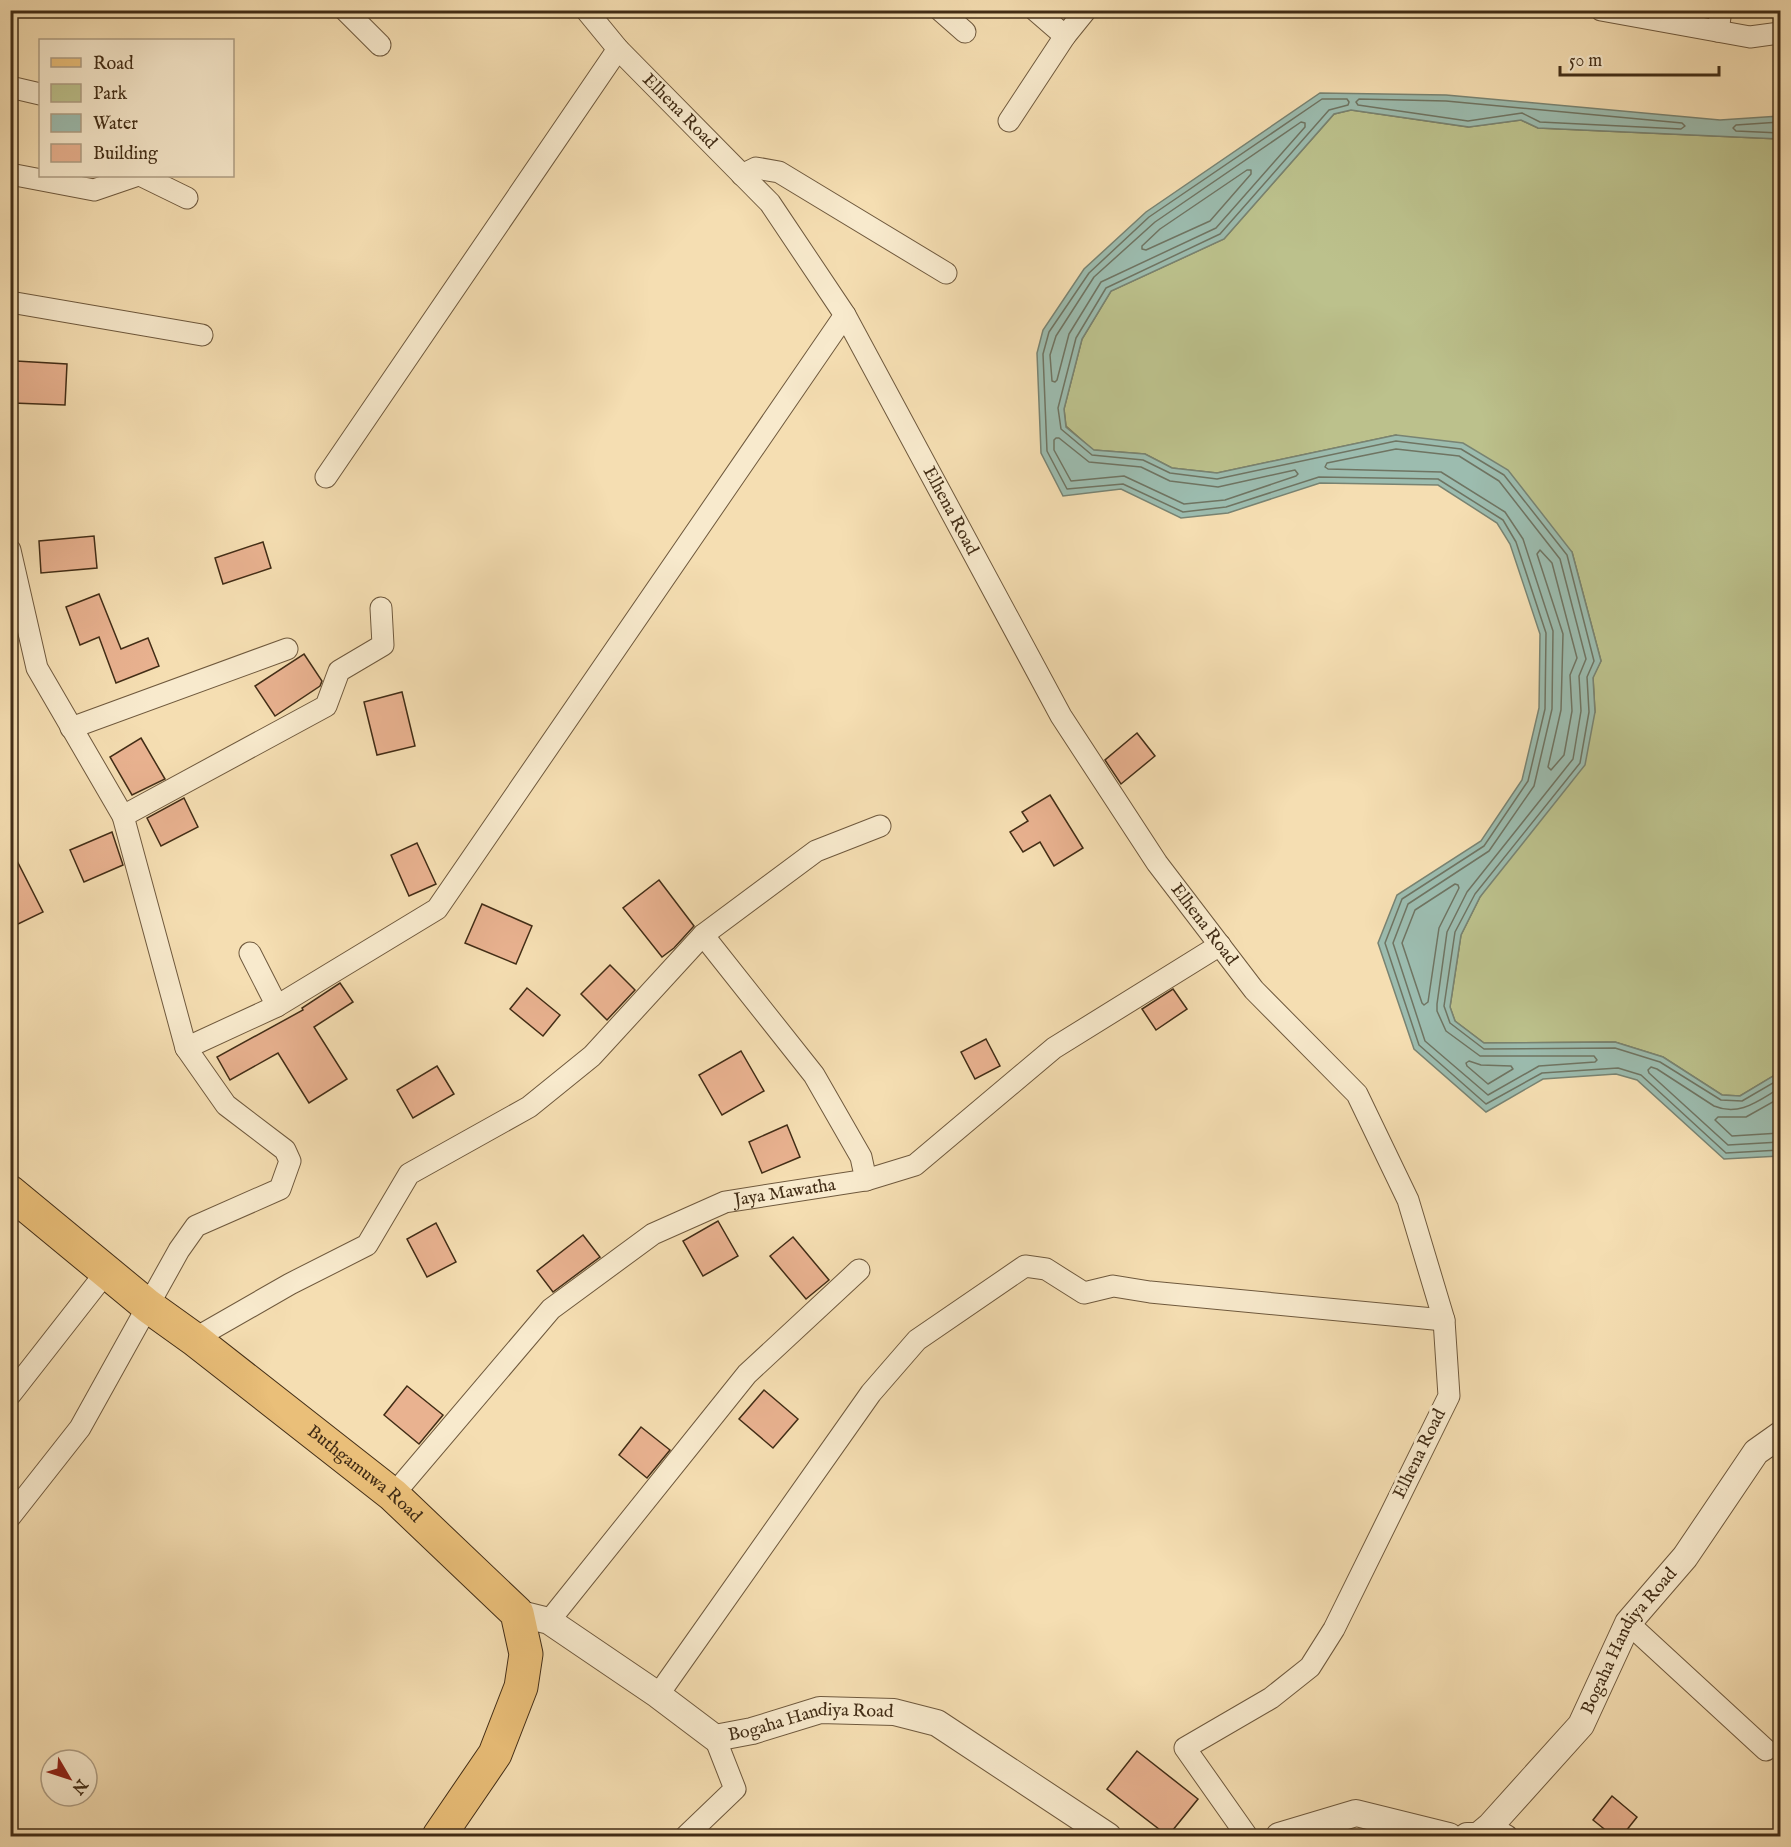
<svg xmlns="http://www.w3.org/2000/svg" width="1791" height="1847" viewBox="0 0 1791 1847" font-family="'IM FELL English',serif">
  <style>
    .green { fill: #bcc18c; stroke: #7f7751; stroke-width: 1.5 }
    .water { fill: #9cbcaf; stroke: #788372; stroke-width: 1.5 }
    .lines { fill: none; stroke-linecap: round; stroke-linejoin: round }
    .shore { stroke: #6f7462; stroke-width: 1.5 }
    .building { fill: #e9b290; stroke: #422d16; stroke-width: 1.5 }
    .minor-casing { stroke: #6f593d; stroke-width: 23 }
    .tertiary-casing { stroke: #6f593d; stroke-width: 28 }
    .primary-casing { stroke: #422d16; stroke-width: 35 }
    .minor { stroke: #f8eacd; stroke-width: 21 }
    .tertiary { stroke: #f8eacd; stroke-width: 26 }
    .primary { stroke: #eabf79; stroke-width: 33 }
    .labels { text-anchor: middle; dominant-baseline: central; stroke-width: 6; stroke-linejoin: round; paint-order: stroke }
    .street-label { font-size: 18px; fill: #422d16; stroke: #f8eacd }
  </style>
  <rect width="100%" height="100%" fill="#f5deb2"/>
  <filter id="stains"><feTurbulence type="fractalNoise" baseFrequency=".00333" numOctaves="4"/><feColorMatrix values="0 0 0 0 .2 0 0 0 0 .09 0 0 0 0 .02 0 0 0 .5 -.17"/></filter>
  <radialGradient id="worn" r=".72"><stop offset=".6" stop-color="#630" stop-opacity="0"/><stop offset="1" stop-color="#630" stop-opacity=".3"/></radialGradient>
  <polygon class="green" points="1351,110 1468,127 1521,120 1538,128 1780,139 1780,1072 1740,1096 1722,1095 1663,1057 1615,1042 1484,1043 1455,1021 1450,1007 1461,935 1480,897 1595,712 1593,677 1601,661 1572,552 1396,435 1217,473 1172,468 1145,454 1093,450 1066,426 1064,409 1082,339 1111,291 1224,239 1334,114"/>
  <polygon class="water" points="1320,93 1446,95 1720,120 1780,116 1780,139 1538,128 1521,120 1469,127 1351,110 1334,114 1224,239 1111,291 1082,339 1064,409 1066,427 1094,450 1145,454 1172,468 1217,473 1396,435 1463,443 1508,470 1572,552 1601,661 1593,678 1595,712 1585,765 1480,897 1461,935 1450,1007 1455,1021 1484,1043 1615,1042 1663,1057 1722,1095 1740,1096 1780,1072 1780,1156 1724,1159 1637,1080 1616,1074 1543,1079 1486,1112 1414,1049 1378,943 1397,895 1481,841 1522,780 1539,708 1540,634 1510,544 1497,523 1438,485 1320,483 1228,513 1181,518 1121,489 1063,496 1041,453 1037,353 1043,330 1084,269 1146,212"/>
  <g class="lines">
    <g class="shore">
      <polygon points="1359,99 1446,101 1682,123 1685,126 1681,129 1540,122 1522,113 1468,121 1358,105 1356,102"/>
      <polygon points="1301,122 1305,123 1305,127 1216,228 1101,282 1069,334 1057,380 1055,382 1052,381 1050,355 1056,336 1094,277 1155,222"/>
      <polyline points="1780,122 1736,125 1733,128 1736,131 1780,133"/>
      <polygon points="1247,170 1251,170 1251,174 1210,221 1146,250 1142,249 1142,246 1160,229"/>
      <polygon points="1056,438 1059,438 1089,462 1141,467 1170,481 1218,487 1295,470 1298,474 1296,476 1225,500 1184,504 1124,476 1071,481 1054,450 1054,440"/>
      <polygon points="1396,449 1459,456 1499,481 1560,559 1586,659 1579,676 1581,711 1573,759 1467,892 1447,932 1437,1004 1437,1011 1446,1031 1480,1056 1594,1056 1597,1060 1595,1062 1539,1066 1488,1095 1425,1041 1393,943 1408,904 1489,851 1534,786 1552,709 1553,631 1523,539 1505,512 1441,472 1328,469 1325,467 1327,463"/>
      <polygon points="1540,550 1552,563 1577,658 1570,675 1572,711 1564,755 1551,770 1548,767 1561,710 1563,634 1537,554"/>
      <polygon points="1455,884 1458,885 1459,888 1439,928 1428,1002 1424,1005 1422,1003 1402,943 1415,910"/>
      <polygon points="1469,1061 1481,1065 1511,1066 1513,1069 1488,1084 1467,1066 1466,1063"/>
      <polyline points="1780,1079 1742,1101 1721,1100 1660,1062 1615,1048 1484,1049 1450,1023 1444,1006 1455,932 1475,894 1580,763 1589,712 1587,677 1594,661 1567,555 1504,475 1461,449 1396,441 1217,479 1170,473 1143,460 1092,455 1061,429 1058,408 1076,338 1106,288 1220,234 1329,110 1348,105 1349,102 1347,99 1322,99 1149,217 1089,273 1049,332 1043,354 1047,451 1067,489 1123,484 1183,512 1226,507 1319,477 1438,479 1503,520 1516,542 1546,633 1545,709 1528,781 1484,846 1402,899 1385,943 1419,1045 1486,1104 1542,1073 1618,1068 1641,1075 1726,1153 1780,1150"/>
      <path d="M1780 1088C1759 1100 1740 1117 1714 1106L1657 1069 1651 1067 1648 1070 1649 1073 1728 1145 1780 1142"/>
      <polyline points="1780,1098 1746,1117 1718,1117 1715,1120 1732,1136 1780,1133"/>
    </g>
  </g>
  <g class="building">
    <polygon points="16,361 67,364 65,405 13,403"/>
    <polygon points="94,536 97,568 41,573 39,541"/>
    <polygon points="263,542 271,568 223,584 215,558"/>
    <polygon points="99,594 121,649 148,638 159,666 116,683 99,637 80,645 66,607"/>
    <polygon points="304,654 322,681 320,686 275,716 255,686"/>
    <polygon points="402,692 415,746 377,755 364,702"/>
    <polygon points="1137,733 1155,756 1121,784 1105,760"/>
    <polygon points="141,738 165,779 132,795 110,757"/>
    <polygon points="1050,795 1083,848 1054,866 1040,842 1023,852 1010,832 1028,821 1022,812"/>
    <polygon points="184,798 198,827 161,846 147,818"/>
    <polygon points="112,832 123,865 84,882 70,850"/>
    <polygon points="417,843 436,884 409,896 391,855"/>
    <polygon points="10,847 43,912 16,925 10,914"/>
    <polygon points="659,880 694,926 674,948 662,957 623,908"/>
    <polygon points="482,904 532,926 516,964 465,943"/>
    <polygon points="610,965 635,990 607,1020 581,994"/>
    <polygon points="340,983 353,1002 314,1027 347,1079 309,1103 278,1053 230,1080 217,1057 303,1010 302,1008"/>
    <polygon points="527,988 560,1015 543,1036 510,1009"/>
    <polygon points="1173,989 1187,1009 1156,1030 1142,1009"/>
    <polygon points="986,1039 1000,1066 975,1079 961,1052"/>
    <polygon points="741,1051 764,1091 722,1115 699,1075"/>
    <polygon points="437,1066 454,1094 413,1118 397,1090"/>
    <polygon points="787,1125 800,1157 762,1173 749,1142"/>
    <polygon points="718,1221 738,1256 703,1276 683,1241"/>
    <polygon points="436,1223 456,1262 427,1277 407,1239"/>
    <polygon points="583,1235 600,1257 553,1292 537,1271"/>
    <polygon points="793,1237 829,1280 806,1299 770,1256"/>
    <polygon points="407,1386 443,1415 419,1444 384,1415"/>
    <polygon points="764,1390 798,1419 773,1448 739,1419"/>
    <polygon points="641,1427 670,1450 647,1478 619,1455"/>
    <polygon points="1137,1751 1198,1799 1168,1836 1107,1789"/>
    <polygon points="1612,1796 1637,1817 1622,1836 1613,1836 1593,1820"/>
  </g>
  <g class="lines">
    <defs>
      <g id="minor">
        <polyline points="345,10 380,45"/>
        <path id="s1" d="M586 10 618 49 770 203 845 315 1061 716 1157 863 1254 990 1357 1094 1408 1200 1444 1320 1449 1396 1334 1629 1310 1667 1271 1698 1185 1748 1247 1836"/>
        <polyline points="940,10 965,32"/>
        <polyline points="1035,10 1065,36"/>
        <polyline points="1601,10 1750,37 1780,33"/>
        <polyline points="1718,31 1721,10"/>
        <polyline points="10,87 40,94"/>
        <polyline points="1009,121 1065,36 1086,10"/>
        <polyline points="10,174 94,190 135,176"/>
        <polyline points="742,175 756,168 779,172 946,273"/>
        <polyline points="142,176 187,198"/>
        <polyline points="10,302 202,335"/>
        <polyline points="326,477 618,49"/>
        <polyline points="10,550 37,668 123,816 186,1048 226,1105 285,1150 290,1161 280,1189 196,1226 179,1250 80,1428 10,1517"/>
        <polyline points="71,728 287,649"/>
        <polyline points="123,816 326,706 339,671 383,645 381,608"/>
        <polyline points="703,935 814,1075 861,1157 866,1180"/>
        <polyline points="250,953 277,1006"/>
        <polyline points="186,1048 277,1006 437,909 845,315"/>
        <polyline points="194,1339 290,1284 367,1245 409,1174 529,1107 592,1056 703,935 816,851 880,826"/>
        <polyline points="10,1395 107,1271"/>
        <path id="s2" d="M393 1495 551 1309 653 1234 725 1202 866 1180 915 1165 1054 1048 1220 945"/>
        <polyline points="549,1621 747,1374 859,1270"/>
        <polyline points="1628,1623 1766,1750"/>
        <polyline points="658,1695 871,1393 917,1340 1025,1266 1046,1269 1084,1293 1113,1286 1150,1292 1444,1320"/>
        <polyline points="1490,1826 1507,1836"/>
        <polyline points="686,1836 735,1789 715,1738"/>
      </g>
      <g id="tertiary">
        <path id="s3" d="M517 1613 549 1621 658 1695 715 1738 752 1731 820 1710 894 1712 937 1723 1108 1836"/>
        <polyline points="1279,1836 1356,1813 1449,1836"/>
        <path id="s4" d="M1467 1836H1478L1490 1826 1581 1725 1628 1623 1685 1557 1756 1452 1780 1435"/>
      </g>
      <g id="primary">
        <path id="s5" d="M10 1192 148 1306 194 1339 393 1495 517 1613 526 1654 521 1687 495 1754 439 1836"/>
      </g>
    </defs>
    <use href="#minor" class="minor-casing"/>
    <use href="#tertiary" class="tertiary-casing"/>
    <use href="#primary" class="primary-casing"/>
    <use href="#minor" class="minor"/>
    <use href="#tertiary" class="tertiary"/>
    <use href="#primary" class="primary"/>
  </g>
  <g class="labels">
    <g class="street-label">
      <text stroke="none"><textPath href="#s1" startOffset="138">Elhena Road</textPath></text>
      <text stroke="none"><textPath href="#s1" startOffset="624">Elhena Road</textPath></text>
      <text stroke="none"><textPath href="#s1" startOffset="1110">Elhena Road</textPath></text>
      <text stroke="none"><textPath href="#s2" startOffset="510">Jaya Mawatha</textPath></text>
      <text transform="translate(1420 1454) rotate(-64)">Elhena Road</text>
      <text stroke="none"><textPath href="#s5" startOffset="453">Buthgamuwa Road</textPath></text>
      <text stroke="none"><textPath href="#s4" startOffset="260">Bogaha Handiya Road</textPath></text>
      <text stroke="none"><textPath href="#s3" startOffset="334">Bogaha Handiya Road</textPath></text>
    </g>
  </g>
  <rect width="1791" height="1847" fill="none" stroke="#f5deb2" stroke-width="36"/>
  <rect x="12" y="12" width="1767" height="1823" fill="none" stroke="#422d16" stroke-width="3"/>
  <rect x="18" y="18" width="1755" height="1811" fill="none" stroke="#422d16" stroke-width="1.5"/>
  <rect x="39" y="39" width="195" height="138" fill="#f8eacd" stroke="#af9e84" stroke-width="1.5"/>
  <rect x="51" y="58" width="30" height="9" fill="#eabf79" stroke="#af9e84" stroke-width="1.5"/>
  <text x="93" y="69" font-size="18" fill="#422d16">Road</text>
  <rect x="51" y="84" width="30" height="18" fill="#bcc18c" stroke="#af9e84" stroke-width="1.5"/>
  <text x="93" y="99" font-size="18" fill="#422d16">Park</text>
  <rect x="51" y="114" width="30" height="18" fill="#9cbcaf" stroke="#af9e84" stroke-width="1.5"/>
  <text x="93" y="129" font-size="18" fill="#422d16">Water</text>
  <rect x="51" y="144" width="30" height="18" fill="#e9b290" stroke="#af9e84" stroke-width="1.5"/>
  <text x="93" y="159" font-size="18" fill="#422d16">Building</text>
  <g transform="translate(69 1778) rotate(129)"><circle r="28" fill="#f8eacd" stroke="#af9e84" stroke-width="1.5"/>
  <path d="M0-4.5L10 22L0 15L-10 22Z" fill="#8f2418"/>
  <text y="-9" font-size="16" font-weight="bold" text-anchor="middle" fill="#422d16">N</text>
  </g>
  <path d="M1560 66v9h159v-9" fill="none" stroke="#422d16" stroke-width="3"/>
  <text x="1569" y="66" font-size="18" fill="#422d16" stroke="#f8eacd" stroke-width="4.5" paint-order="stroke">50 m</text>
  <rect width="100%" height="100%" filter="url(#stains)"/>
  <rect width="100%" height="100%" fill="url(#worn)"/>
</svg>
